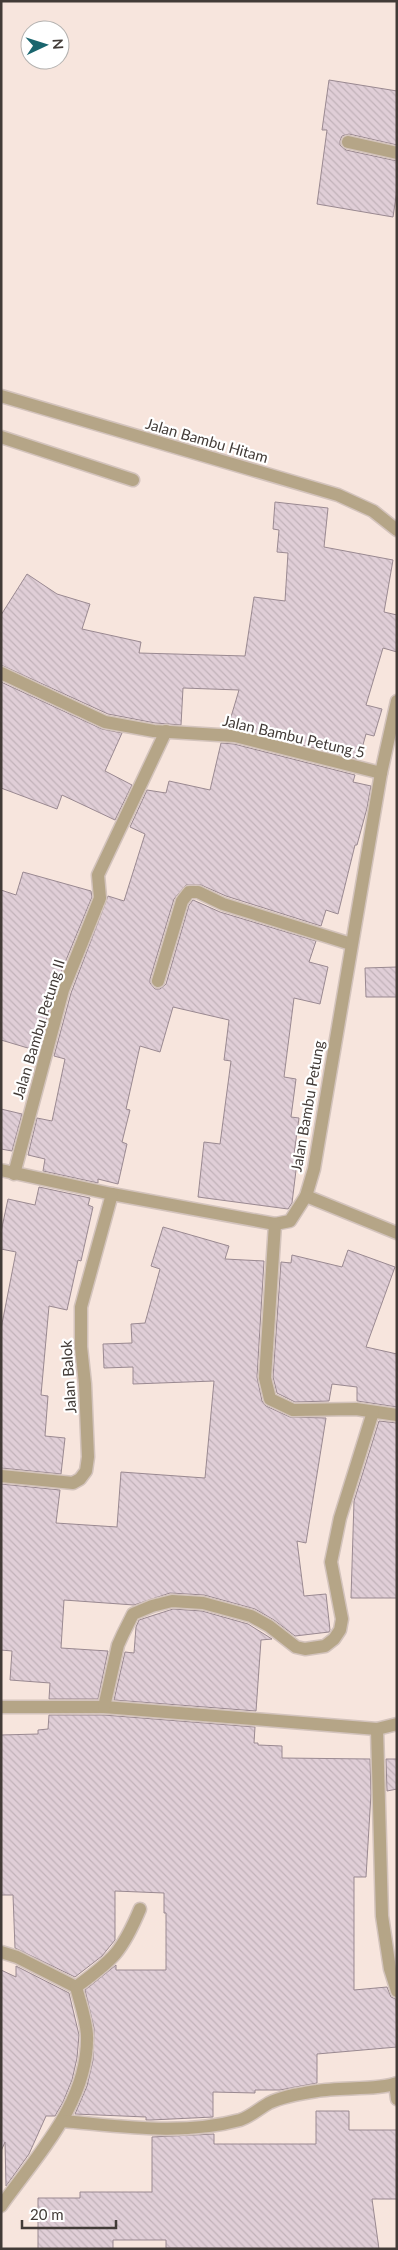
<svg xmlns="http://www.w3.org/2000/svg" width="398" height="2250" viewBox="0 0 398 2250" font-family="Lato,sans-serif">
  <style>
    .building { fill: url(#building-back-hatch); stroke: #9a8991 }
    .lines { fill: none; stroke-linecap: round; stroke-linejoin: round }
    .service-casing { stroke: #d3c3bc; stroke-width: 15 }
    .minor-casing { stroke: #d3c3bc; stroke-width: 15 }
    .service { stroke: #b5a587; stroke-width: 12 }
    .minor { stroke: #b5a587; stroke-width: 12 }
    .labels { text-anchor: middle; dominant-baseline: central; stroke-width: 4.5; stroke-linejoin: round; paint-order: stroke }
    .street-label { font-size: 15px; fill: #423b37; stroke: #fff }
  </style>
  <defs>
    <pattern id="building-back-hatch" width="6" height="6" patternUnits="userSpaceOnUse" patternTransform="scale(1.25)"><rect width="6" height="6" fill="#e0ced7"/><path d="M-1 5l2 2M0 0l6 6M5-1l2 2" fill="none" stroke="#c1b2b9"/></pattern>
  </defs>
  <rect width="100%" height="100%" fill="#f7e5dd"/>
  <g class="building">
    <polygon points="329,80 397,91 397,145 349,134 342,136 340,141 340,145 346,150 397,161 397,190 393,217 317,204 327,130 322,130"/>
    <polygon points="275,502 328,508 324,547 393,560 384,612 397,615 397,652 383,648 366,705 382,709 374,736 366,734 359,759 228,727 239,690 183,688 181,725 155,723 108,714 1,665 1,615 27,574 57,594 90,604 82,629 141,642 139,653 245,656 254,597 285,601 288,553 277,552 279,530 273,529"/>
    <polygon points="1,682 102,729 122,733 105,771 132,785 115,820 62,795 57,809 1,788"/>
    <polygon points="221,743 234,744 355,775 353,782 371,786 367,808 357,845 355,845 338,914 326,910 321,926 226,896 201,885 186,885 174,899 150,979 150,983 155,989 160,989 166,984 189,905 193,900 220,912 316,941 309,962 328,967 320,1004 294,998 284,1077 296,1079 291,1117 299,1118 294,1154 298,1154 292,1203 288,1209 198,1197 204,1142 220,1144 231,1061 224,1060 229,1020 173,1007 160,1052 140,1046 126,1109 130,1110 122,1142 127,1144 118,1184 98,1179 98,1183 43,1171 45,1159 28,1155 37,1118 52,1121 65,1059 54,1056 71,993 108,896 124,901 145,834 130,827 147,790 166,793 169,781 210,790"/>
    <polygon points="23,872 91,891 92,897 55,987 38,1051 1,1040 1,890 16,895"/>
    <polygon points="397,967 397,997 366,997 365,968"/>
    <polygon points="1,1109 22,1114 12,1151 1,1149"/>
    <polygon points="39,1187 90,1198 88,1205 93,1207 81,1261 78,1260 67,1310 49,1306 41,1395 48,1396 45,1436 65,1438 61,1474 1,1468 1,1329 16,1252 1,1249 1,1232 8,1199 35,1205"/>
    <polygon points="163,1227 229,1246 225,1259 264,1261 257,1377 262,1401 266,1406 290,1417 326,1418 306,1543 297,1541 304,1596 326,1594 330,1630 329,1632 295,1636 274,1620 255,1609 204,1595 170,1593 134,1605 64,1600 61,1648 108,1651 98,1699 49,1699 50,1683 10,1680 12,1651 1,1650 1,1484 60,1490 56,1523 117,1527 121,1472 205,1478 214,1381 133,1384 133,1367 104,1368 103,1344 132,1343 131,1324 145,1323 160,1269 151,1266"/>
    <polygon points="348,1250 395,1267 366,1347 397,1354 397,1407 357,1401 357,1387 332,1384 329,1401 295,1402 277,1393 273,1377 281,1262 291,1263 292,1255 342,1267"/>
    <polygon points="379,1421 397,1423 397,1598 351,1598 354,1501"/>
    <polygon points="173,1609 202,1611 248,1624 272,1639 261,1640 256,1711 114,1700 125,1652 134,1653 136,1627 139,1620"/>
    <polygon points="49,1715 104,1715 255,1727 254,1743 258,1743 258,1745 282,1746 282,1758 370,1759 371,1794 366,1877 354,1877 354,1990 387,1987 391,1997 396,1999 397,2047 317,2054 317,2083 280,2090 255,2090 255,2093 213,2092 213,2117 151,2120 146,2120 146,2117 75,2114 87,2086 93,2060 94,2028 85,1990 116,1965 116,1970 166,1970 166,1913 164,1913 164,1893 115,1891 115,1940 102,1956 75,1977 15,1948 13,1895 1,1895 1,1735 38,1734 38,1730 48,1729"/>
    <polygon points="386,1759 397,1759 397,1789 387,1791"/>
    <polygon points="16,1966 69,1993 79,2035 77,2058 72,2080 63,2102 55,2116 46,2116 29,2154 6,2186 5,2142 1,2151 1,1970 16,1977"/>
    <polygon points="316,2111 349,2111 349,2130 397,2130 397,2199 372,2199 379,2249 166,2248 166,2240 113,2240 113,2249 38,2249 38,2198 80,2198 80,2192 152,2192 152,2137 214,2134 214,2144 316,2144"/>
  </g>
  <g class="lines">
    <defs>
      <polyline id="service" points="1,437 133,480"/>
      <g id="minor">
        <polyline points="348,142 397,153"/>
        <polyline points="1,396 338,495 373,511 397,530"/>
        <polyline points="1,673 105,722 154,731 235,736 381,773"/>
        <polyline points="158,981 182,901 189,892 198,892 223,904 351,944"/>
        <polyline points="1,1170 112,1194 275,1224 290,1221 306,1196 314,1169 381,773 397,701"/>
        <polyline points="14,1174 63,990 100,898 98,875 166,731"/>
        <polyline points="306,1196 397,1233"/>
        <polyline points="275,1224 265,1378 270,1399 293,1410 356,1409 397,1415"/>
        <polyline points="1,1476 73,1483 80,1479 86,1471 88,1457 85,1384 81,1347 81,1307 112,1194"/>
        <polyline points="1,1707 104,1707 377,1729 397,1724"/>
        <polyline points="104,1707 118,1645 123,1634 133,1614 152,1606 172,1601 203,1603 251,1616 269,1626 296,1647 305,1649 325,1646 334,1639 340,1630 342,1619 331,1562 340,1518 373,1412"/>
        <polyline points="377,1729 382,1916 390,1969 397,1991"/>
        <path d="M1 1952 17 1957 76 1987C80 2002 86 2019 87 2035 89 2102 37 2155 1 2206"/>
        <path d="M76 1987C113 1960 122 1952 140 1909"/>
        <polyline points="395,2084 397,2099"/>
        <path d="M62 2121C121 2126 181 2136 240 2120 250 2117 260 2108 269 2103 283 2096 303 2093 317 2091 338 2087 381 2090 397 2083"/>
      </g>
    </defs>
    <use href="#service" class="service-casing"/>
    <use href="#minor" class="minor-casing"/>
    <use href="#service" class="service"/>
    <use href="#minor" class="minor"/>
  </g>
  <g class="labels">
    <g class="street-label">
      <text transform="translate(207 440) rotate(16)">Jalan Bambu Hitam</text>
      <text transform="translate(294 736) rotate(13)">Jalan Bambu Petung 5</text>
      <text transform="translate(38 1029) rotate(-73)">Jalan Bambu Petung II</text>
      <text transform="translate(307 1106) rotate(-80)">Jalan Bambu Petung</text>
      <text transform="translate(68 1377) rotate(-94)">Jalan Balok</text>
    </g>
  </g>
  <rect width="398" height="2250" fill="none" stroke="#423b37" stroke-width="5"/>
  <g transform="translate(45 45) rotate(86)"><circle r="24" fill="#ffffff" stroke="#b3b1af"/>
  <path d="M0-4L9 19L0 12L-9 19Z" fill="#19656e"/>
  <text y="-8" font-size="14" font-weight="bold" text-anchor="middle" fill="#423b37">N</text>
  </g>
  <path d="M22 2220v8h94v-8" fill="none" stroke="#423b37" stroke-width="2.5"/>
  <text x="30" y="2220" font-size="15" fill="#423b37" stroke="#ffffff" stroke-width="4" paint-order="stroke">20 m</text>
</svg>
